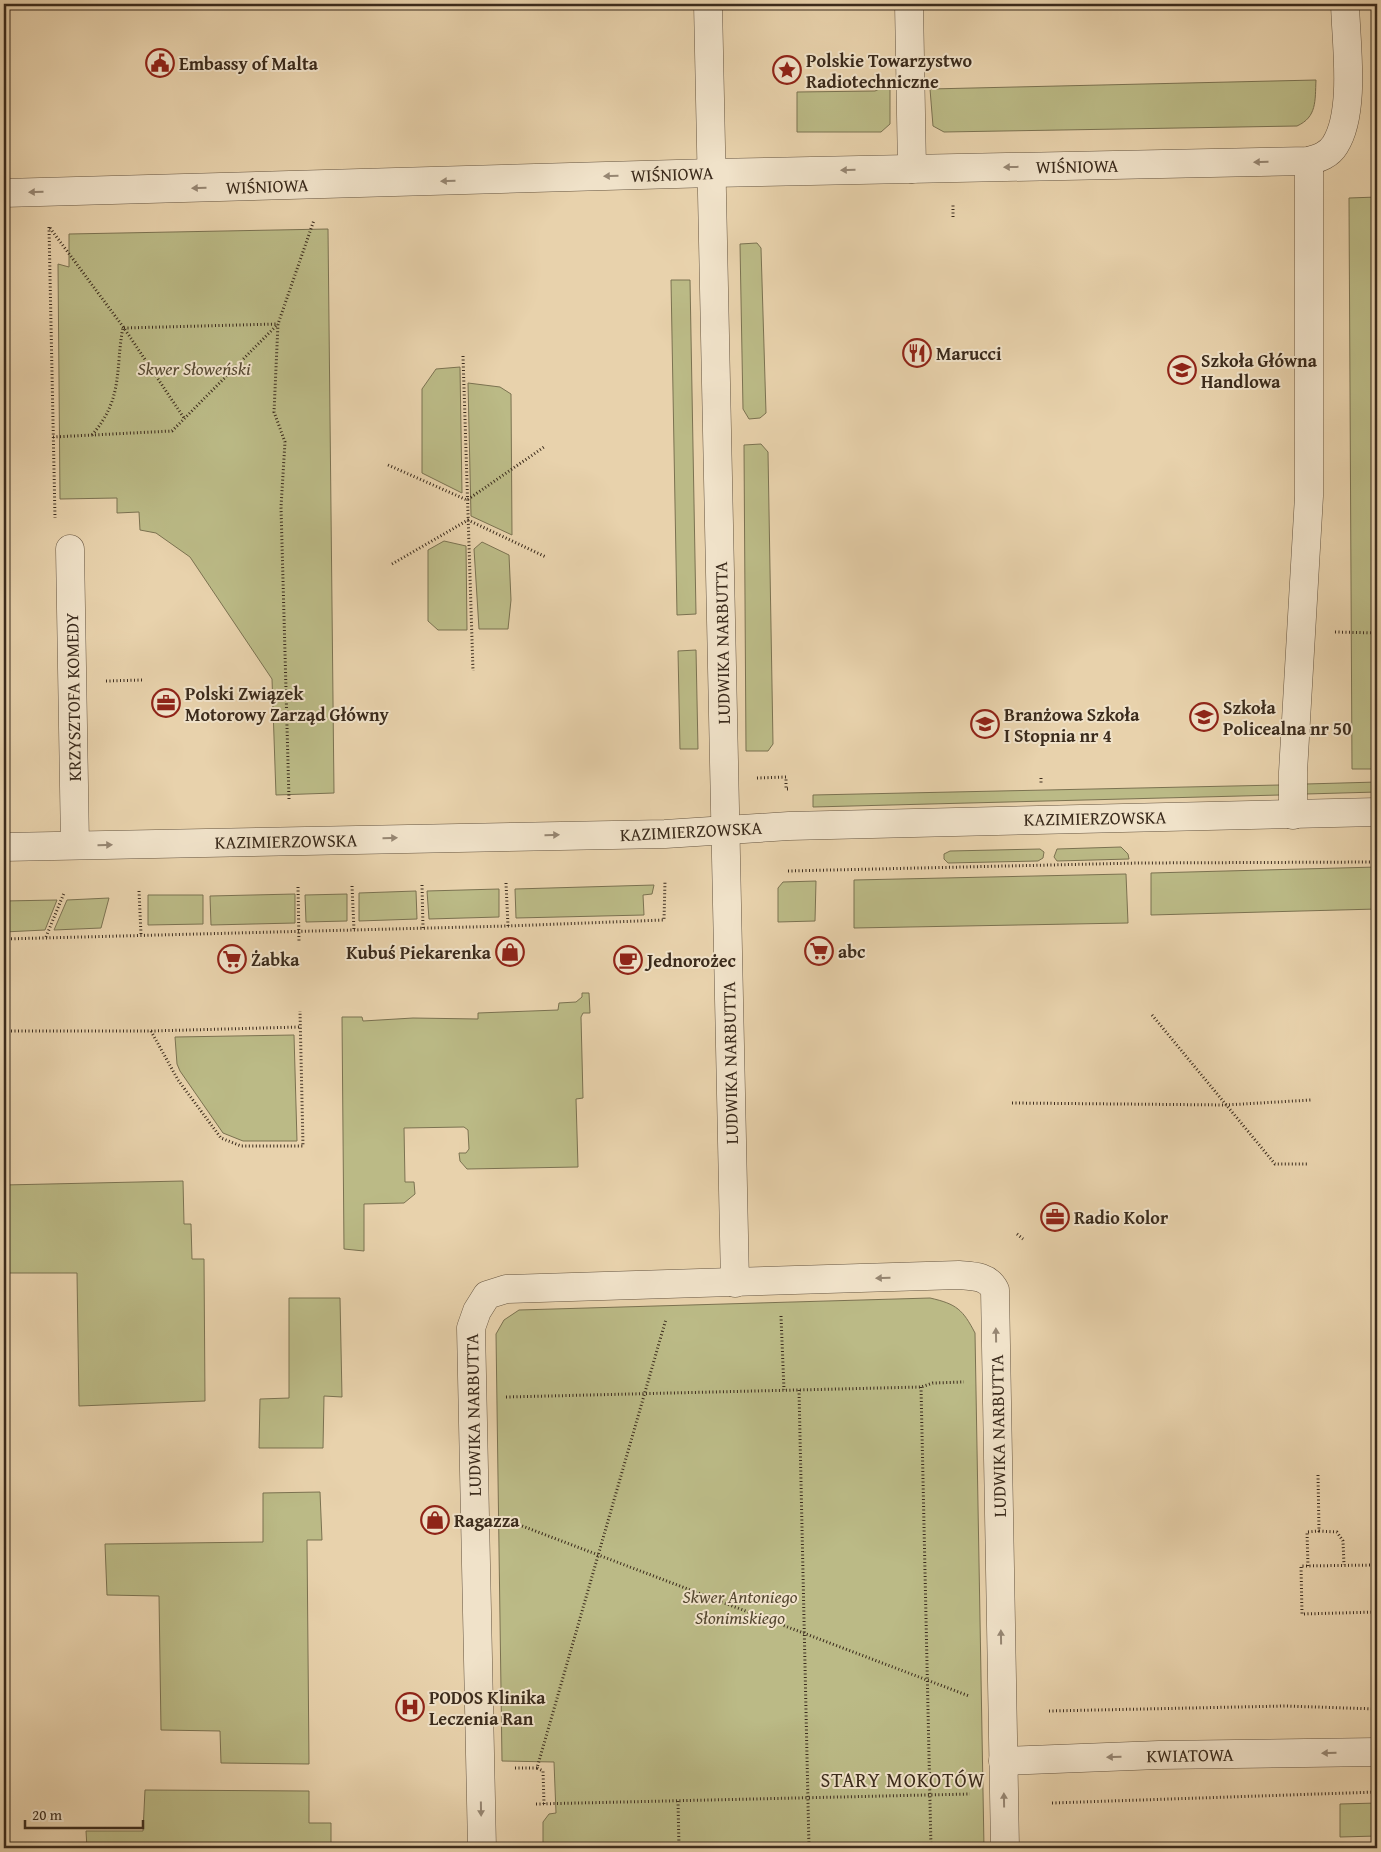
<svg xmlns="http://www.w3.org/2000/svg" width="1381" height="1852" viewBox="0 0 1381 1852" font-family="'Gentium Book Plus',serif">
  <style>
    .green { fill: #bbba86; stroke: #7b7251 }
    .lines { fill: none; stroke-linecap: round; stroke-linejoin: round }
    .minor-casing { stroke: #665540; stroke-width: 29 }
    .path { stroke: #3b2b1c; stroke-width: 3; stroke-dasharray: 1 2.5; stroke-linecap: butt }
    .minor { stroke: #f0e2c9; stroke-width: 28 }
    .oneway { fill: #968672 }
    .labels { text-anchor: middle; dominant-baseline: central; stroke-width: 4; stroke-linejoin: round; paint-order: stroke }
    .poi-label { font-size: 18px; font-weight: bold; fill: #3b2b1c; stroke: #f0e2c9; text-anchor: start }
    .street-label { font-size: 18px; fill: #3b2b1c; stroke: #f0e2c9 }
    .park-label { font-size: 18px; font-style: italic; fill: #554831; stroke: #f0e2c9 }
    .quarter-label { font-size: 20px; letter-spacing: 1px; fill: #3b2b1c; stroke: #f0e2c9 }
  </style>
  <rect width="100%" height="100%" fill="#e8d2ac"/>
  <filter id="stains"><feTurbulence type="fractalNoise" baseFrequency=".004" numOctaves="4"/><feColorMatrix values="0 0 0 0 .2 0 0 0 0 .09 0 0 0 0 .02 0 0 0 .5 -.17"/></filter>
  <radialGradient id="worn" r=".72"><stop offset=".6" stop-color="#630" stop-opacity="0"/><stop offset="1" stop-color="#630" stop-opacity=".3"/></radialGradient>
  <g class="green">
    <path d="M1316 80C1315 101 1317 117 1297 126L944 132 933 126 930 89Z"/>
    <polygon points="890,84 890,124 881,132 797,132 797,92 875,91"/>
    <polygon points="1377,197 1377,769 1352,769 1349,198"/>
    <polygon points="328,229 334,793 276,795 272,679 190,557 156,533 140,530 139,512 117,513 117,498 60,499 58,264 69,267 69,234"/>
    <polygon points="757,243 761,248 766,413 760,418 749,419 743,409 740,244"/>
    <polygon points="671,280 690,280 696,614 677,615"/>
    <polygon points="460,367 462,493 422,473 422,389 436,369"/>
    <polygon points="468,383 500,387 511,394 512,535 471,516"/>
    <polygon points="761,444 768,452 773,744 768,751 746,751 744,445"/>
    <polygon points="444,541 466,546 467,630 438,630 428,621 428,550"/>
    <polygon points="482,542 509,555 511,600 508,629 479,629 474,549"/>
    <polygon points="696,650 698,749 680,749 678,651"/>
    <polygon points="1377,782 1377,792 1306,794 1306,784"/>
    <polygon points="1280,785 1280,795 813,807 813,795"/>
    <polygon points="1121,847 1128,854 1129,859 1057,861 1054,857 1057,849"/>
    <polygon points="1040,849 1044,852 1043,858 1038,861 948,863 944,859 944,854 950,851"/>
    <polygon points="1377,867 1377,909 1151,915 1151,873"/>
    <polygon points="1126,874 1128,923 854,928 854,880"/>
    <polygon points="816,881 815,921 778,922 778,888 783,882"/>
    <polygon points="654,885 652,894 643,895 644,915 516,918 515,889"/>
    <polygon points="499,889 499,917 429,919 427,891"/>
    <polygon points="416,891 417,919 359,921 359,893"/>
    <polygon points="295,894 295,923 211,925 210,896"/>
    <polygon points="347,894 347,921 306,922 305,895"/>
    <polygon points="148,895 203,895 203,924 148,925"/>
    <polygon points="109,898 101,928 54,930 67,900"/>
    <polygon points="57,900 45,930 4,932 4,901"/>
    <polygon points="582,993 589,993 590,1013 583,1013 581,1017 583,1098 576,1099 578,1167 467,1169 460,1161 459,1153 466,1153 469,1149 468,1130 464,1127 404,1128 405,1182 414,1182 415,1194 404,1203 364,1204 364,1251 344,1249 342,1017 362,1017 363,1021 413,1018 478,1019 478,1013 558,1010 559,1003 576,1002 582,997"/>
    <polygon points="294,1035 297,1141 243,1141 223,1133 180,1071 177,1064 175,1037"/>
    <polygon points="183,1181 184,1224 191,1224 192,1259 204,1259 205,1401 79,1406 77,1273 4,1273 4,1185"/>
    <polygon points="289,1298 340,1298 342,1397 324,1396 323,1448 259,1448 260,1399 289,1398"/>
    <path d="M930 1298C957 1304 963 1310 975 1333L984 1848H543V1822L549 1814 556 1813 554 1762 502 1761 496 1334 504 1320 519 1310Z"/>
    <polygon points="320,1492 322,1540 307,1540 309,1764 221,1763 220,1731 161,1730 159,1596 107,1595 105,1544 263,1542 263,1493"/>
    <polygon points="145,1790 309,1791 309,1823 331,1823 331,1848 87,1848 86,1831 143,1831"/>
    <polygon points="1377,1803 1377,1836 1340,1837 1340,1804"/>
  </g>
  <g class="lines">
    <defs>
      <g id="minor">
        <polyline points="708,4 735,1283"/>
        <polyline points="909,4 912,169"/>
        <path d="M4 193 712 173 1309 161C1319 158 1329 155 1335 145 1356 112 1346 43 1345 4"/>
        <polyline points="70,549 75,845"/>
        <polyline points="1293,815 1293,772 1309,496 1309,161"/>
        <polyline points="4,847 665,834 789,826 1377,812"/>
        <polyline points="1003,1761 1159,1755 1377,1752"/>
        <path d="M482 1848 471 1328 477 1311 487 1295 506 1289 959 1275C974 1276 988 1276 995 1290L1005 1848"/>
      </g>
    </defs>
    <use href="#minor" class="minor-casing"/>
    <g class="path">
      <polyline points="953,217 953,203"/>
      <polyline points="49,227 55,518"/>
      <polyline points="50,228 124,328 184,418"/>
      <polyline points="124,328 277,324"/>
      <polyline points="463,356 473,671"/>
      <path d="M92 435C124 398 115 369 123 327"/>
      <polyline points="53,437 172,431 278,324"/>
      <polyline points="388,465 467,500 544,447"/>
      <polyline points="392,564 468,520 546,557"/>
      <polyline points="1335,632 1377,633"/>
      <polyline points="106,681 143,680"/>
      <polyline points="757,778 786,777 786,789 789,789"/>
      <polyline points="1041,778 1041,785"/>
      <polyline points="289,799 281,507 285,442 274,412 278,324 314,220"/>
      <polyline points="788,871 1138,863 1377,862"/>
      <polyline points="506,883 508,926"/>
      <polyline points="422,885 423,928"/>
      <polyline points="352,886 354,930"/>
      <polyline points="298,887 299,942"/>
      <polyline points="139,891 141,934"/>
      <polyline points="46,937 64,893"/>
      <polyline points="4,939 508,926 664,920 665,881"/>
      <polyline points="1152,1015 1275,1164 1308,1164"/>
      <polyline points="4,1031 151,1031 178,1080 221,1138 241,1146 303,1146 300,1011"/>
      <polyline points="151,1031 300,1027"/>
      <polyline points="1012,1103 1226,1105 1311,1100"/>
      <polyline points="1017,1234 1023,1239"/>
      <polyline points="781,1316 784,1390"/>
      <polyline points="921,1387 931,1848"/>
      <polyline points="799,1390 809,1848"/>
      <polyline points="506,1397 921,1387 933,1383 964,1382"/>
      <polyline points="1318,1475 1319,1531 1337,1532 1343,1541 1344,1565"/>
      <polyline points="509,1521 969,1696"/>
      <polyline points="1377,1565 1301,1566 1302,1614 1377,1612"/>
      <polyline points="1308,1566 1307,1532 1319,1531"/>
      <polyline points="1049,1711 1285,1706 1377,1709"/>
      <polyline points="515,1768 537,1768"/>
      <polyline points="678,1801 679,1848"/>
      <polyline points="1052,1803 1377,1792"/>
      <polyline points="536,1804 970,1794"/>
      <polyline points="544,1804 543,1771 537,1768 666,1319"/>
    </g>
    <use href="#minor" class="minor"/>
  </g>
  <defs><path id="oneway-solid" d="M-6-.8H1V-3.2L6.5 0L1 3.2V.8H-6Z" transform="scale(1.25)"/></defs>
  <g class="oneway">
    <use href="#oneway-solid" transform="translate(1261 162) rotate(179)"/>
    <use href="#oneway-solid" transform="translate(1011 167) rotate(179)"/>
    <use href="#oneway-solid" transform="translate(848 170) rotate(179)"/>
    <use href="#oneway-solid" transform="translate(611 176) rotate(178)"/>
    <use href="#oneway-solid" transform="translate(448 181) rotate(178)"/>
    <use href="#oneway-solid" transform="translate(199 188) rotate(178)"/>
    <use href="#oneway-solid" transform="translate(36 192) rotate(179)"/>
    <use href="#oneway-solid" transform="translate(552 835) rotate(-1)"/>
    <use href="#oneway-solid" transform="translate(390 838) rotate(-1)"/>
    <use href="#oneway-solid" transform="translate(105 845) rotate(-1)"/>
    <use href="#oneway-solid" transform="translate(883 1278) rotate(178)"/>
    <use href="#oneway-solid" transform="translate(996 1335) rotate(-91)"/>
    <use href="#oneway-solid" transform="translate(1001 1637) rotate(-91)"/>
    <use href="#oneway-solid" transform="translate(1329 1753) rotate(179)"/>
    <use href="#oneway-solid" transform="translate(1114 1757) rotate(178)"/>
    <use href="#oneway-solid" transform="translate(1004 1800) rotate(-91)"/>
    <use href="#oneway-solid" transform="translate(481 1809) rotate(89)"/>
  </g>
  <defs>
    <symbol id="civic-ring" viewBox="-11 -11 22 22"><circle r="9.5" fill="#f0e2c9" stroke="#8f2418" stroke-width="1.5"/><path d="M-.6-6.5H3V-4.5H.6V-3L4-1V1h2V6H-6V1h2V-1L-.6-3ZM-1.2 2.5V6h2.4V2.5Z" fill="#8f2418"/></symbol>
    <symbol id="sight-ring" viewBox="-11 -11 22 22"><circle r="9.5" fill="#f0e2c9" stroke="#8f2418" stroke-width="1.5"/><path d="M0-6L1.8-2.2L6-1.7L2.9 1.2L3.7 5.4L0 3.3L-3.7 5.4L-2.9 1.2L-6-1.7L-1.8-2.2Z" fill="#8f2418"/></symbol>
    <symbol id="restaurant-ring" viewBox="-11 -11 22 22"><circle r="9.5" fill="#f0e2c9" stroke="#8f2418" stroke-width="1.5"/><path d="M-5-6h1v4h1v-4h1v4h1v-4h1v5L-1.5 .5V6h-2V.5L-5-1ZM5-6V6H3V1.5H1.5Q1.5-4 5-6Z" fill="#8f2418"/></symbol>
    <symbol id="university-ring" viewBox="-11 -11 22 22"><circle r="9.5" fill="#f0e2c9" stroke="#8f2418" stroke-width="1.5"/><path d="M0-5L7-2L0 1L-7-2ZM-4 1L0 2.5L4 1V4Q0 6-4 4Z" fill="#8f2418"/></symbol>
    <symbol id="office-ring" viewBox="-11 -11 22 22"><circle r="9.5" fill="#f0e2c9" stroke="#8f2418" stroke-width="1.5"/><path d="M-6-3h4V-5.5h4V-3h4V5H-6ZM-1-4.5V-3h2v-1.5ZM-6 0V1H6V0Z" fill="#8f2418"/></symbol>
    <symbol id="school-ring" viewBox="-11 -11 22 22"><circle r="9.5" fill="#f0e2c9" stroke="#8f2418" stroke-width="1.5"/><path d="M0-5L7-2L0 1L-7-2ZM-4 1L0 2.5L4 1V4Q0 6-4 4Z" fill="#8f2418"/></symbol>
    <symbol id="supermarket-ring" viewBox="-11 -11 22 22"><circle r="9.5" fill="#f0e2c9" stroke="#8f2418" stroke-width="1.5"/><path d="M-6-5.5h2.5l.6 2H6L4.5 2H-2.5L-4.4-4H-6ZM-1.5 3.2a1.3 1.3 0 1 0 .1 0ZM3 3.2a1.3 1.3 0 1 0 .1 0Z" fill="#8f2418"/></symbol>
    <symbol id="shop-ring" viewBox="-11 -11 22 22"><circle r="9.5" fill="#f0e2c9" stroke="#8f2418" stroke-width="1.5"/><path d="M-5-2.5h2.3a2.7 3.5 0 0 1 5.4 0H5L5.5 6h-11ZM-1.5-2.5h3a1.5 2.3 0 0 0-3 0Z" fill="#8f2418"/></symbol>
    <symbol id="cafe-ring" viewBox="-11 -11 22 22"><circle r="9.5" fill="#f0e2c9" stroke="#8f2418" stroke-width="1.5"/><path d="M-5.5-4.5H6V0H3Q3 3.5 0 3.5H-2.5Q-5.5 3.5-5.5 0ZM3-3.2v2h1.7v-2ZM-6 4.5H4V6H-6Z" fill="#8f2418"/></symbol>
    <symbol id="hospital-ring" viewBox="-11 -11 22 22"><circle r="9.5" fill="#f0e2c9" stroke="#8f2418" stroke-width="1.5"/><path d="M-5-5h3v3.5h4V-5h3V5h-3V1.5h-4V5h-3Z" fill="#8f2418"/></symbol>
  </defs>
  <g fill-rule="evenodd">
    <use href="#civic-ring" x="144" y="47" width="32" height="32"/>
    <use href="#sight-ring" x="771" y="54" width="32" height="32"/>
    <use href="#restaurant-ring" x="901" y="337" width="32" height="32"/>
    <use href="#university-ring" x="1166" y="354" width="32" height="32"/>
    <use href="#office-ring" x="150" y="687" width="32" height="32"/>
    <use href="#university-ring" x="1188" y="701" width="32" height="32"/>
    <use href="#school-ring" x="969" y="708" width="32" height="32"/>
    <use href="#supermarket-ring" x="803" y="935" width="32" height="32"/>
    <use href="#shop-ring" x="494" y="936" width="32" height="32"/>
    <use href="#supermarket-ring" x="216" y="943" width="32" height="32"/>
    <use href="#cafe-ring" x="612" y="944" width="32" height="32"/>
    <use href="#office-ring" x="1039" y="1201" width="32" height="32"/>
    <use href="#shop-ring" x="419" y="1504" width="32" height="32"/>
    <use href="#hospital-ring" x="394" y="1691" width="32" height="32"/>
  </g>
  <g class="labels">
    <g class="poi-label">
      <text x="806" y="60">Polskie Towarzystwo<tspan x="806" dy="21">Radiotechniczne</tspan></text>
      <text x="179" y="63">Embassy of Malta</text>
      <text x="936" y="353">Marucci</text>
      <text x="1201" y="360">Szkoła Główna<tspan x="1201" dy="21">Handlowa</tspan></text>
      <text x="185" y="693">Polski Związek<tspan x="185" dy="21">Motorowy Zarząd Główny</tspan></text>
      <text x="1223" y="707">Szkoła<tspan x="1223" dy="21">Policealna nr 50</tspan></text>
      <text x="1004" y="714">Branżowa Szkoła<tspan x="1004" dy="21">I Stopnia nr 4</tspan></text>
      <text x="838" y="951">abc</text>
      <text x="491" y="952" text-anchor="end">Kubuś Piekarenka</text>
      <text x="251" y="959">Żabka</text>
      <text x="647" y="960">Jednorożec</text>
      <text x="1074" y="1217">Radio Kolor</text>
      <text x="454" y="1520">Ragazza</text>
      <text x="429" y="1697">PODOS Klinika<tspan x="429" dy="21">Leczenia Ran</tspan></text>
    </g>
    <g class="street-label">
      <text transform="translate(1077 166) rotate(-1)">WIŚNIOWA</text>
      <text transform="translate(672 174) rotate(-2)">WIŚNIOWA</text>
      <text transform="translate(267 186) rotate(-2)">WIŚNIOWA</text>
      <text transform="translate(722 643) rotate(-91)">LUDWIKA NARBUTTA</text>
      <text transform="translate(73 697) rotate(-91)">KRZYSZTOFA KOMEDY</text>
      <text transform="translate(1095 818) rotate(-1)">KAZIMIERZOWSKA</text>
      <text transform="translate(691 831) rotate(-3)">KAZIMIERZOWSKA</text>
      <text transform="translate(286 841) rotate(-1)">KAZIMIERZOWSKA</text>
      <text transform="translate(730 1063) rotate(-91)">LUDWIKA NARBUTTA</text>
      <text transform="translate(473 1415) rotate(-91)">LUDWIKA NARBUTTA</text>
      <text transform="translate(998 1436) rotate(-91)">LUDWIKA NARBUTTA</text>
      <text transform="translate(1190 1755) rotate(-1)">KWIATOWA</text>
    </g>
    <g class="park-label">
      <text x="194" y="368">Skwer Słoweński</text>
      <text x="740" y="1596">Skwer Antoniego<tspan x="740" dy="21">Słonimskiego</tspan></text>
    </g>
    <g class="quarter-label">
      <text x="903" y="1779">STARY MOKOTÓW</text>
    </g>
  </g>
  <rect width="1381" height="1852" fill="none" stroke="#e8d2ac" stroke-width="20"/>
  <rect x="5" y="5" width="1371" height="1842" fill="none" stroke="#3b2b1c" stroke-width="2.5"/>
  <rect x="10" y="10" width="1361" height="1832" fill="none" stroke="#3b2b1c"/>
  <path d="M25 1820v8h118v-8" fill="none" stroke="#3b2b1c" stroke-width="2.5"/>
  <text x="32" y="1820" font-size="15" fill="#3b2b1c" stroke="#f0e2c9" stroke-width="4" paint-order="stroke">20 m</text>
  <rect width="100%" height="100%" filter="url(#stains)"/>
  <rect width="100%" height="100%" fill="url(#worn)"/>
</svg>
